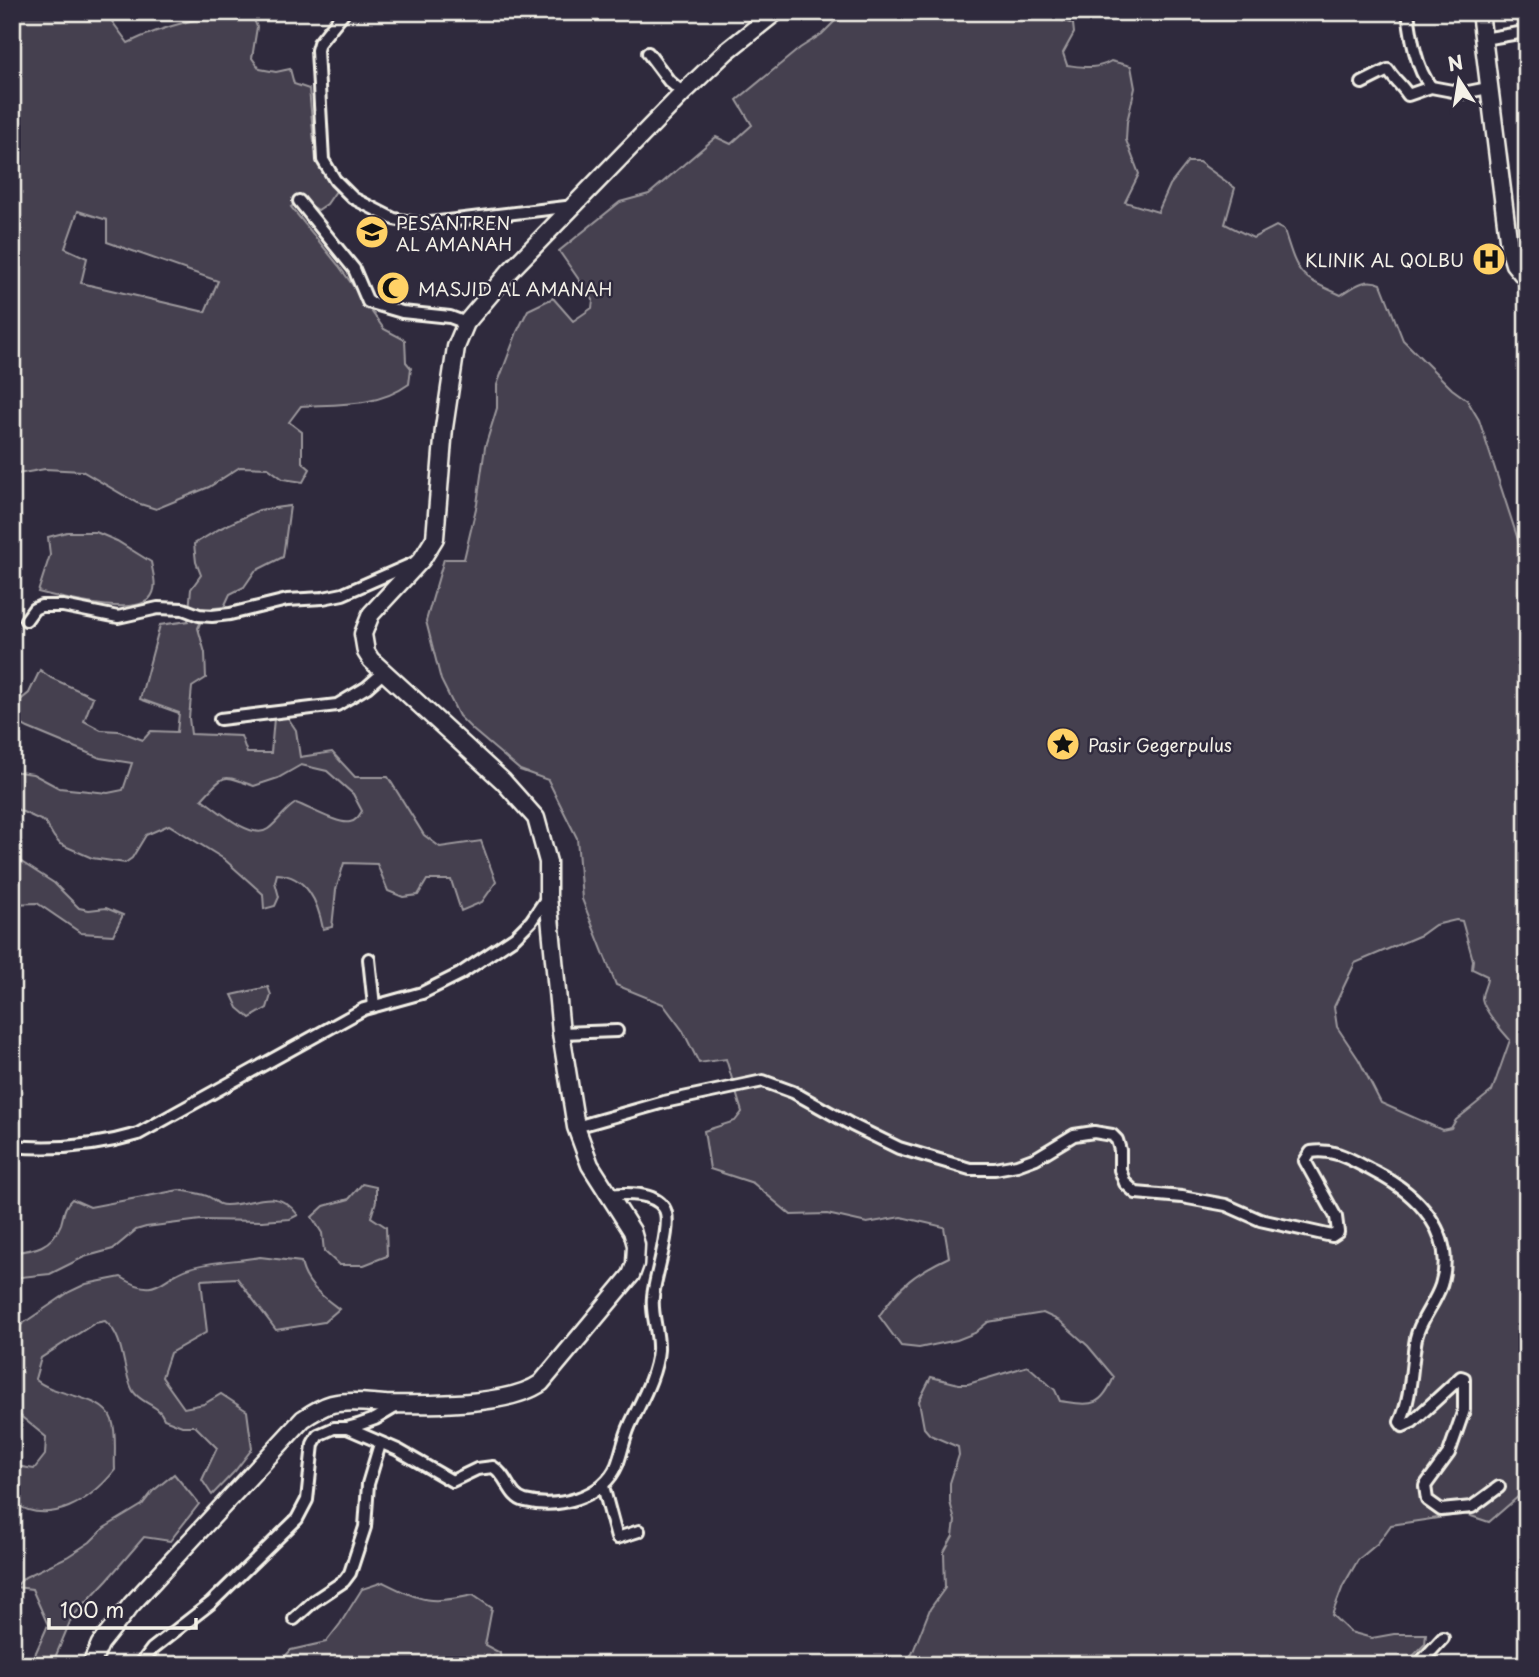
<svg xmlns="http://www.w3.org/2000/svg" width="1539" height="1677" viewBox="0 0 1539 1677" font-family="'Playpen Sans',sans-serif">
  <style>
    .green { fill: #454050; stroke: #9c989c; stroke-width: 2; fill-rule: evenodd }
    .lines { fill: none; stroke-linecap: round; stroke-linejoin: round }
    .street-casing { stroke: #f4f1e8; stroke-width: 16 }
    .secondary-casing { stroke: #f4f1e8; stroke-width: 21 }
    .street { stroke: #2f2a3d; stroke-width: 10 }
    .secondary { stroke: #2f2a3d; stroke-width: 16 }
    .labels { text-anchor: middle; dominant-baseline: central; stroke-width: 5; stroke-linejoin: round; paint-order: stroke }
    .poi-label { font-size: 18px; fill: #f4f1e8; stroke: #2f2a3d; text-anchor: start }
  </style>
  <rect width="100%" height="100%" fill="#2f2a3d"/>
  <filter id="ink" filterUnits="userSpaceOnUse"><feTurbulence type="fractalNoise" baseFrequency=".0143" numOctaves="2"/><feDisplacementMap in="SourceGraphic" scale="14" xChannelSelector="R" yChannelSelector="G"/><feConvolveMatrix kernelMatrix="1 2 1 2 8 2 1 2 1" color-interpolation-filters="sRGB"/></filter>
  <g filter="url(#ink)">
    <g class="green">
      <path d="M12 12H105L128 43C160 27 215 12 251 12L257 27 252 58 260 69 276 72 290 69 294 84 309 89 314 142 320 166 336 191 327 204 318 210 301 199 291 207 339 266 384 329 405 340 406 362 411 368 409 384C378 407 338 404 301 406L289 422 302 432V462L310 469 303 482 283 479 268 468 240 467 209 487 156 509 137 503 82 471 45 469 12 475ZM78 211 107 220V242L218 281 205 312 81 283 87 258 65 248Z"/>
      <path d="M844 12H1055V18L1073 24 1074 33 1063 53 1067 65C1083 67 1096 70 1111 61L1131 66 1135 88 1127 122 1126 140 1139 174 1125 202 1158 212 1170 185 1188 162H1199L1235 188 1225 224 1253 238 1276 226 1284 230C1298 274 1297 276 1341 295 1355 286 1365 277 1381 284L1403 340 1452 389 1467 400 1479 420 1526 564 1519 591 1520 600 1527 610V1489L1489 1522 1465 1514 1391 1525 1378 1543 1358 1560 1343 1586 1332 1615 1350 1632 1372 1638 1394 1634H1426L1425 1644 1404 1665H902L912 1654 930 1609 945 1588 944 1552 953 1536 955 1521 950 1502V1483L959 1455 958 1447 930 1435 924 1428 919 1401 931 1377 959 1384H968L1028 1366 1055 1390 1060 1401C1091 1405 1100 1409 1114 1377L1088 1346 1060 1321 1043 1313 988 1322 975 1333 957 1340 919 1348 901 1346 879 1316C900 1285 915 1273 949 1257L944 1227 901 1217 867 1223 827 1214 791 1215 753 1183 710 1169 704 1131 735 1121 742 1112 726 1059 699 1063 683 1031 663 1004 616 985 582 899 577 838 548 780 520 770 473 730 459 716 441 680 426 621 444 559H464L477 504 485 447 497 408V385L517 332 528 310 553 298 573 321 592 308 593 300 559 251 620 202 649 194 716 137 731 144 752 125 737 100 800 48 822 34ZM1456 920 1462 921 1473 960 1472 969 1487 976C1488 985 1482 989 1482 998 1483 1009 1502 1031 1510 1040L1492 1091 1456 1120 1451 1128 1442 1130 1381 1103 1359 1060 1337 1027 1334 1007 1355 963 1421 935 1435 925Z"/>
      <path d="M290 506 283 557 255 571 244 587 230 594 224 607 206 609 198 628 205 653 206 678 192 687 189 718 191 734 241 736 247 753H271L274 718H288L296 730 300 757 332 752 355 777H388L424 835 440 847 481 841 496 882 482 902 461 911 451 880H427L418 895 403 897 388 891 377 864 344 863 336 890 332 927 323 929C318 902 307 876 277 874L275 882 279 897 275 906 264 909 263 894 224 859 169 825 146 835 132 858 125 863 92 858 60 844 54 837 45 822 12 807V771L33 774 59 788 108 793 123 790 132 763 100 758 28 728 12 719V707L29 693 40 670 51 678 93 697 84 721 101 730 119 731 143 740 151 731 177 732 179 713 140 699 160 625 188 621 191 589 201 575 196 562 194 544 221 528 259 510ZM301 765 327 771 353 794 362 811C359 816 356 821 350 822 339 825 308 807 296 803 284 810 279 821 268 829 252 841 216 809 202 799 227 772 221 775 254 786L278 778Z"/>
      <path d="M67 532H96L117 541 151 562C153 574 159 589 149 599 132 616 61 598 38 592L50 555 48 537Z"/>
      <polygon points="12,856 54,883 79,908 89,910 106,908 123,915 113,935 81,933 37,903 12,904"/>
      <polygon points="268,987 271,995 267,1008 250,1018 238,1008 232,995"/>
      <polygon points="362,1184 376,1187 376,1201 371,1217 386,1227 387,1256 364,1265 339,1265 324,1251 322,1233 312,1217 324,1206 349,1199"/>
      <path d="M179 1190C188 1192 203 1193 211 1198 217 1202 218 1205 226 1205 254 1205 276 1185 298 1215L290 1219 262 1221 201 1220 146 1227 136 1230 113 1249 84 1257 50 1274 12 1278V1252C34 1251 52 1247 61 1224 64 1214 64 1206 72 1199L90 1207Z"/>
      <path d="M260 1257 301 1262C305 1284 322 1296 339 1309L324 1322 276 1330 237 1278 201 1280 207 1332 170 1353 162 1377 184 1408 204 1404 221 1394 247 1411 252 1449 235 1471 212 1495 202 1480 217 1448 195 1426H182L164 1419C159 1404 141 1404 133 1391 121 1369 126 1338 105 1321L95 1323 41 1358 35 1379C54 1397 103 1394 112 1420 117 1434 114 1454 115 1470 91 1500 50 1528 12 1502V1463L16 1466 34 1469 45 1455 46 1437 12 1409V1331L69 1292 86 1284 121 1277C159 1301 159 1277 190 1268 211 1261 238 1261 260 1257Z"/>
      <polygon points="174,1474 199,1504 170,1541 144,1537 107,1580 72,1617 52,1665 33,1659 48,1625 32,1589 15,1587 25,1577 67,1557 90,1542 104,1528 142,1505 153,1491"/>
      <path d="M383 1582C422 1601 429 1605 473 1595L492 1608 485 1645 500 1653 501 1665H277L291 1650 326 1642 340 1624 362 1589Z"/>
    </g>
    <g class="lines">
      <defs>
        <g id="street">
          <polyline points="344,12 319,43 317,50 323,160 335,180 353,198 394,219 422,224 574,206"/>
          <path d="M1408 12C1411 36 1416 69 1431 87"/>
          <polyline points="1483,39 1519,33"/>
          <polyline points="648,53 669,81 683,93"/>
          <path d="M1362 83 1388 70C1394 80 1402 85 1408 95L1431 87 1463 93 1488 88"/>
          <polyline points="299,201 354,269 368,302 402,312 450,317 466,323"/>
          <polyline points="26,620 34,609 41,606 63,606 118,617 158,608 183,609 199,615 212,616 230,614 287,600 323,598 343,594 414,563"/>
          <polyline points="220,719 337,705 367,687 384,672"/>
          <polyline points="369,959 374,1006"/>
          <polyline points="561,1033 617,1031"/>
          <path d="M576 1127 664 1102 763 1081 793 1092 852 1125 899 1148 970 1169H995L1017 1165 1036 1158 1074 1135 1094 1132 1112 1135 1117 1140 1120 1150V1170L1125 1183 1136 1193 1182 1197 1226 1205 1260 1220 1332 1236 1338 1232 1336 1217 1305 1161 1311 1152C1336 1148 1353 1161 1375 1172 1418 1194 1457 1234 1441 1285 1435 1304 1420 1319 1416 1338 1411 1365 1412 1397 1400 1422L1403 1426 1412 1422 1461 1377 1464 1378V1410L1456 1433 1449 1453 1425 1486 1427 1500 1441 1510 1472 1507 1499 1487"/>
          <path d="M12 1146C55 1150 97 1146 138 1134L364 1009 422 993 460 974 515 937 531 921 548 896"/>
          <path d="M347 1428 398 1450 452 1481 477 1469 493 1467C508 1476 509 1497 525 1501 557 1509 603 1498 617 1465 622 1452 624 1438 630 1425 641 1401 656 1376 658 1350 659 1332 651 1315 653 1297 654 1278 674 1223 664 1208 654 1192 625 1193 609 1195"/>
          <polyline points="603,1486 617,1538 639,1531"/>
          <polyline points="294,1619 314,1601 344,1581 350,1573 365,1527 368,1484 380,1444"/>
          <polyline points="140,1665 152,1649 211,1603 297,1519 307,1500 313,1444 318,1435 334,1428 347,1428 358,1425 375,1419 397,1406"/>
          <polyline points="1418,1665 1443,1638"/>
        </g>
        <g id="secondary">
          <polyline points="1480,12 1509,247 1514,264 1527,280"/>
          <path d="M91 1665 100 1644 131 1605 303 1419C312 1413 321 1407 332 1404 349 1400 369 1403 386 1404 427 1405 508 1406 541 1383L631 1275 635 1264 636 1245 632 1231 590 1165 576 1127 561 1033 548 896V862L536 818 503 781 371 660 366 652 363 634 371 614 422 559 435 538 444 428 456 347 466 323 510 271 683 93 727 51 776 12"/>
        </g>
      </defs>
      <use href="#street" class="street-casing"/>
      <use href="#secondary" class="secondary-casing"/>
      <use href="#street" class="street"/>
      <use href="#secondary" class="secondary"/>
    </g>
  </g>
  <defs>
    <symbol id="school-disc" viewBox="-11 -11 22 22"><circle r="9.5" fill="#ffd166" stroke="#2f2a3d"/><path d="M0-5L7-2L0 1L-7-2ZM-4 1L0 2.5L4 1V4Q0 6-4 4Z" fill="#111"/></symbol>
    <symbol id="hospital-disc" viewBox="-11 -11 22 22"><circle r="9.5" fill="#ffd166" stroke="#2f2a3d"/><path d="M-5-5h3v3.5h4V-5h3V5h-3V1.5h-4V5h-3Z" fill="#111"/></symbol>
    <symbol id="mosque-disc" viewBox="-11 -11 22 22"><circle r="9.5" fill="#ffd166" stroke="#2f2a3d"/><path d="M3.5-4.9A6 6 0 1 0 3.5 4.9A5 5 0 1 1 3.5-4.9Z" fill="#111"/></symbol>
    <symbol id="sight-disc" viewBox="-11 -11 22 22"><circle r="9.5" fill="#ffd166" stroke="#2f2a3d"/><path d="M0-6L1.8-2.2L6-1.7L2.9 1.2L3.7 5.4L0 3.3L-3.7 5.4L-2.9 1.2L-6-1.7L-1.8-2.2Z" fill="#111"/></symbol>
  </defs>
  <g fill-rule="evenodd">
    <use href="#school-disc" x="353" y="213" width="38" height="38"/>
    <use href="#hospital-disc" x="1470" y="240" width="38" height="38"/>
    <use href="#mosque-disc" x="374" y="269" width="38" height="38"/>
    <use href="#sight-disc" x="1044" y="725" width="38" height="38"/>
  </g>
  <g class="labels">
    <g class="poi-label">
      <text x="396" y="222">PESANTREN<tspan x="396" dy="21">AL AMANAH</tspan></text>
      <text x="1464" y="259" text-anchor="end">KLINIK AL QOLBU</text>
      <text x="418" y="288">MASJID AL AMANAH</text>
      <text x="1088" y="744">Pasir Gegerpulus</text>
    </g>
  </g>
  <rect width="1539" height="1677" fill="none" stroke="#2f2a3d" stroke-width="42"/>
  <rect x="21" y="21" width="1497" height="1635" fill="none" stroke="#f4f1e8" stroke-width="2.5" filter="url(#ink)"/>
  <g transform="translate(1459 80) rotate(348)" stroke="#2f2a3d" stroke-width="5" paint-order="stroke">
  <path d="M0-5L12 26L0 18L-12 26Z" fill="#f4f1e8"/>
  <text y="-10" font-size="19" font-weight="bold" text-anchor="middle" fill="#f4f1e8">N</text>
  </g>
  <path d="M49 1618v10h147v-10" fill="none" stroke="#f4f1e8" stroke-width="3.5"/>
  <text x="60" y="1618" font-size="21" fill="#f4f1e8" stroke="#2f2a3d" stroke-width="5" paint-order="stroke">100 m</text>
</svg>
